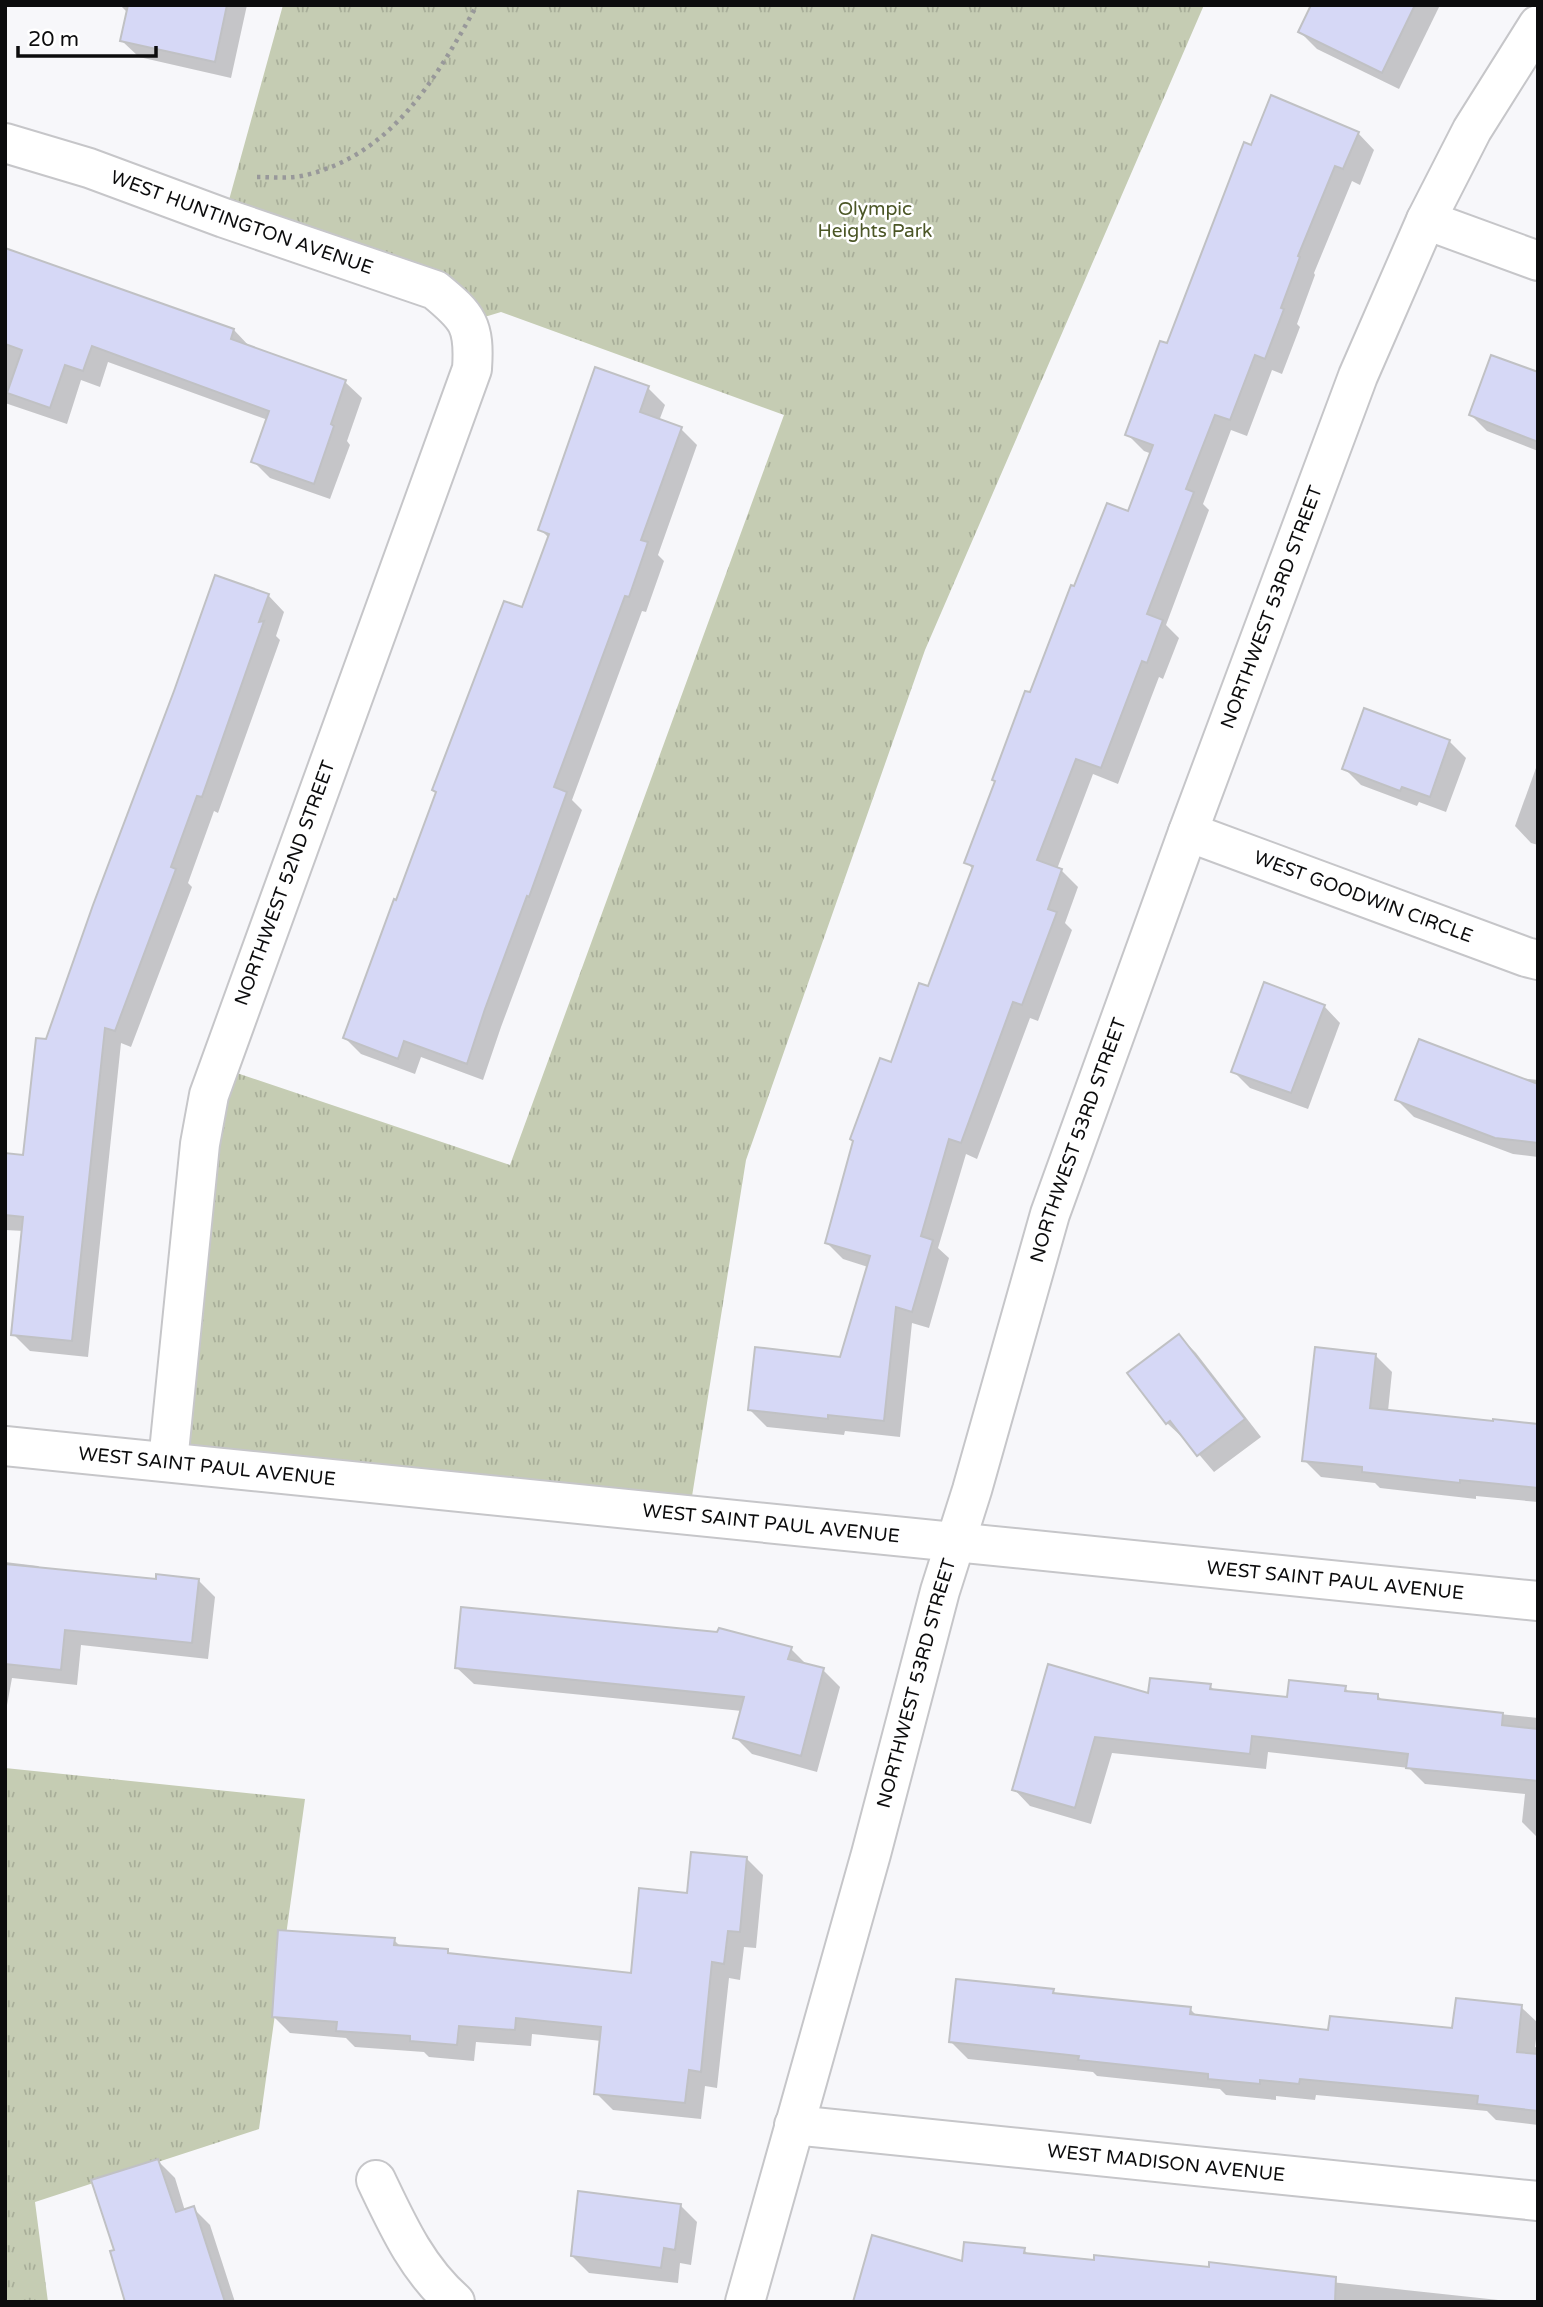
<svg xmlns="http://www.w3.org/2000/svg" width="1543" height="2307" viewBox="0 0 1543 2307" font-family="'Varela Round',sans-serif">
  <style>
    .grass { fill: url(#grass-tufts) }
    .shadow { fill: #0003 }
    .building { fill: #d6d8f6; stroke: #c0c1c4; stroke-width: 2 }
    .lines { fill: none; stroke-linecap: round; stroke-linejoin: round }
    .minor-casing { stroke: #c6c6c9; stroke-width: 42 }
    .path { stroke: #98989a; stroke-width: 4.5; stroke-dasharray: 3.5 5; stroke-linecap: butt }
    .minor { stroke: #fff; stroke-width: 38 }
    .labels { text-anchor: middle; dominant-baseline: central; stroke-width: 5; stroke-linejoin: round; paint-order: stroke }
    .park-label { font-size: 19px; fill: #4b5626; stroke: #fff }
    .street-label { font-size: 19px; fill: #0c0c0d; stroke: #fff }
  </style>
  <defs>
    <pattern id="grass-tufts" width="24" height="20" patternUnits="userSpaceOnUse" patternTransform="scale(1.75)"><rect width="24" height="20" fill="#c5ccb3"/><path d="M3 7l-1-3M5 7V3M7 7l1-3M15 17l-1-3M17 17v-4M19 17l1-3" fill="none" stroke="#a8ae99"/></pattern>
  </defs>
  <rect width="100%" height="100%" fill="#f7f7fa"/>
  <g class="grass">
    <polygon points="283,5 1204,5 925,650 746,1160 689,1515 168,1462 219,1067 510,1165 784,415 501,312 468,322 224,218"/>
    <polygon points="5,1768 305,1799 259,2129 35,2202 48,2302 5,2302"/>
  </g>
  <g class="shadow">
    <polygon points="120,5 247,5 231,78 139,57 122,41 127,12"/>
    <polygon points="1313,5 1440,5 1399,89 1317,49 1300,32"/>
    <polygon points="1358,133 1374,150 1360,185 1352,181 1314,273 1315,275 1297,324 1300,327 1282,374 1272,370 1247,436 1231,430 1203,504 1209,510 1166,625 1179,638 1163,679 1159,677 1118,784 1093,774 1057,869 1062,871 1078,887 1065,923 1072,930 1038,1021 1030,1018 977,1159 966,1154 938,1248 949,1258 929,1328 912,1323 900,1437 845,1431 844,1435 767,1427 750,1410 841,1359 868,1267 843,1259 827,1243 892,1064 929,988 973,869 966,862 996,782 994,780 1075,589 1129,514 1152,454 1144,451 1127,434 1168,346 1252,147"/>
    <polygon points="5,261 234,330 251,348 345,382 362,398 347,441 350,445 330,499 270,478 253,461 268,420 108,362 100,387 81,380 67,424 5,403"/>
    <polygon points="1538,376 1538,451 1487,431 1471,415"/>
    <polygon points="648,388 665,405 659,421 681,429 697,445 658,555 664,561 646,612 642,611 572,800 582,810 501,1027 483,1080 421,1057 415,1074 361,1054 345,1038 437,793 434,790 523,610 550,539 540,529"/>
    <polygon points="268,595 284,612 276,636 280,640 218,813 214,811 188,883 192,887 131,1047 121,1043 88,1357 30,1351 13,1334 24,1231 5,1230 5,1155 25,1157 47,1041"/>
    <polygon points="1449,741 1466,758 1446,812 1419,802 1417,806 1361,785 1344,768"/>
    <polygon points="1536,768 1538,769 1538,845 1531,843 1515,826"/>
    <polygon points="1324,1006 1340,1023 1308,1109 1250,1088 1233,1071"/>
    <polygon points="1488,1075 1538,1080 1538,1157 1513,1154 1414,1117 1397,1100"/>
    <polygon points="1179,1336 1196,1353 1261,1437 1214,1472 1185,1438 1184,1439 1167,1423"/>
    <polygon points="1375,1355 1392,1372 1388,1411 1538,1426 1538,1502 1476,1496 1476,1499 1380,1488 1375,1483 1321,1477 1304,1460"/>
    <polygon points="5,1562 38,1566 42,1569 157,1581 198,1580 215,1597 208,1659 81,1645 77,1685 12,1678 5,1716"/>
    <polygon points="791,1649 808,1666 823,1670 840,1687 817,1772 752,1754 735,1737 742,1711 474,1684 457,1668"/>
    <polygon points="1210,1686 1215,1691 1288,1699 1345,1688 1350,1693 1378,1696 1384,1702 1538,1718 1538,1838 1522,1822 1525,1794 1425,1784 1409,1768 1268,1752 1266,1769 1112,1753 1091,1824 1030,1806 1014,1789 1150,1695"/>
    <polygon points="746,1858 763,1875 756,1948 744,1947 740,1980 729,1978 717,2088 705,2086 701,2119 613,2110 596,2093 602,2041 532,2034 531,2046 476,2042 474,2061 429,2057 424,2052 355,2047 346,2038 290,2033 273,2016 394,1940 401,1947 447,1951 451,1955 633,1974 688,1895"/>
    <polygon points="1053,1991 1057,1995 1190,2009 1198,2017 1330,2032 1454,2030 1521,2007 1538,2023 1535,2047 1538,2048 1538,2125 1496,2120 1487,2111 1316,2095 1315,2100 1276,2096 1276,2100 1226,2095 1220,2089 1097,2076 1093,2072 968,2059 951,2042"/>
    <polygon points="158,2161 175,2178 185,2211 193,2208 210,2225 235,2302 127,2302 116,2252"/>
    <polygon points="680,2205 697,2222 691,2265 680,2263 678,2283 589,2273 572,2256"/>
    <polygon points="1024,2250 1029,2255 1275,2276 1517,2302 854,2302 963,2263"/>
  </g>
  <g class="building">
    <polygon points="128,5 227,5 215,62 120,41"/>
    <polygon points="1311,5 1415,5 1382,73 1298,32"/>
    <polygon points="1271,95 1359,132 1343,169 1335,166 1298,256 1300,257 1281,308 1284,309 1265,359 1255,355 1230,420 1215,415 1186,489 1194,492 1147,614 1163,620 1147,663 1142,661 1101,768 1076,759 1037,860 1062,869 1048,909 1057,912 1022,1005 1013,1002 961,1143 949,1139 921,1236 933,1240 912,1312 896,1307 884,1421 828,1415 828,1419 748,1410 755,1347 840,1357 870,1256 825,1243 853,1141 850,1139 880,1058 891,1062 919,983 928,986 973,866 964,863 995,781 992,780 1025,691 1030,692 1071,585 1074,586 1107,503 1128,511 1153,445 1125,435 1160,341 1167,343 1244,142 1251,145"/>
    <polygon points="5,248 234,329 231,339 346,380 331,424 334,426 314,484 251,462 269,411 92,346 83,371 65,365 50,408 7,393 22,350 5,344"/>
    <polygon points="1491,355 1538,372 1538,442 1469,415"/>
    <polygon points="595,367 649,386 640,412 682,427 641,540 648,542 629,597 625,596 554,787 567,792 529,897 527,896 485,1009 467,1064 404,1041 398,1059 343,1038 394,899 396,900 436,792 432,790 504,601 522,607 549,534 538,530"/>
    <polygon points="215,575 269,594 259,622 264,621 202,797 197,796 171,867 176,869 115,1031 105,1028 72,1341 11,1335 23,1217 5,1215 5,1153 23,1155 36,1038 46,1039 93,905 174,691"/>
    <polygon points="1364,708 1450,740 1430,797 1402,787 1400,791 1342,769"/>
    <polygon points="1264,982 1325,1005 1291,1093 1231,1072"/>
    <polygon points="1419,1039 1538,1084 1538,1143 1495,1138 1395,1100"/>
    <polygon points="1179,1334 1245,1419 1197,1456 1170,1421 1166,1424 1127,1373"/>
    <polygon points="1315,1347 1376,1354 1370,1408 1493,1421 1493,1419 1538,1424 1538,1488 1460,1480 1460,1483 1362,1472 1362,1467 1302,1461"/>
    <polygon points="5,1564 156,1579 156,1574 199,1579 192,1643 65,1630 61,1670 5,1664"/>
    <polygon points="461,1607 717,1632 719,1628 792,1647 788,1659 824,1668 801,1756 733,1738 744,1697 455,1668"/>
    <polygon points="1048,1664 1148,1693 1150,1678 1211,1684 1210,1689 1287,1697 1289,1680 1346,1686 1345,1691 1378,1694 1378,1699 1503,1713 1502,1725 1538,1729 1538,1781 1406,1768 1408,1754 1252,1736 1250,1754 1095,1737 1075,1808 1012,1790"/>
    <polygon points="691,1852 747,1857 740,1932 728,1931 724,1964 712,1962 701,2072 689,2070 685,2103 594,2094 601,2027 516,2018 515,2030 459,2026 457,2045 410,2041 410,2036 336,2031 337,2022 272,2017 278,1930 395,1938 394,1945 448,1949 448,1953 631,1973 639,1888 687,1893"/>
    <polygon points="956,1979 1054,1989 1053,1993 1191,2007 1190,2014 1328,2030 1330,2016 1452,2028 1456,1998 1522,2005 1517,2052 1538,2054 1538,2111 1477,2104 1478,2096 1300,2079 1299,2084 1260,2080 1260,2084 1208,2079 1208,2074 1078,2060 1079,2056 949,2042"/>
    <polygon points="158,2159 176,2212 194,2206 225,2302 125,2302 110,2251 114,2250 91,2180"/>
    <polygon points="578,2191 681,2204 675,2250 664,2248 661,2268 571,2256"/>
    <polygon points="872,2235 962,2261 964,2242 1025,2248 1024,2253 1094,2260 1094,2255 1209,2267 1209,2262 1336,2277 1335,2302 853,2302"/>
  </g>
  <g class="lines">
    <defs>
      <g id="minor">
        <path id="s1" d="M5 143 89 168 224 218 435 290C468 317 475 325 472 369L209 1095 200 1144 168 1462"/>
        <polyline points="1426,220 1538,261"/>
        <path id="s2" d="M1188 832 1526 957 1538 960"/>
        <path id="s3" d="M5 1446 1538 1601"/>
        <path id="s4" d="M794 2125 1538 2201"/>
        <path d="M376 2180C397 2224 417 2269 455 2302"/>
        <path id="s5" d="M745 2302 871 1854 940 1591 972 1490 1050 1214 1188 832 1358 376 1426 220 1472 130 1538 25"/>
      </g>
    </defs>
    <use href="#minor" class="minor-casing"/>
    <path class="path" d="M257 177C272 177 291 179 306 175 393 154 436 78 477 5"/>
    <use href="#minor" class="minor"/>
  </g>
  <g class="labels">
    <g class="park-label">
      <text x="875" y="209">Olympic<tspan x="875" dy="22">Heights Park</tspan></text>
    </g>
    <g class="street-label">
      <text stroke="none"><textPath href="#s1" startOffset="250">WEST HUNTINGTON AVENUE</textPath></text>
      <text stroke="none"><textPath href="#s5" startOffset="1776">NORTHWEST 53RD STREET</textPath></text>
      <text transform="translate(285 883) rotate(-70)">NORTHWEST 52ND STREET</text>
      <text stroke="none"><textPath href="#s2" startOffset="187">WEST GOODWIN CIRCLE</textPath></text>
      <text stroke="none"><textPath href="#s5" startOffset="1209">NORTHWEST 53RD STREET</textPath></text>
      <text stroke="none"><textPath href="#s3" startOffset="203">WEST SAINT PAUL AVENUE</textPath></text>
      <text stroke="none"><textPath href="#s3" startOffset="770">WEST SAINT PAUL AVENUE</textPath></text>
      <text stroke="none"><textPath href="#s3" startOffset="1337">WEST SAINT PAUL AVENUE</textPath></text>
      <text stroke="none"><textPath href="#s5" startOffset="642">NORTHWEST 53RD STREET</textPath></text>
      <text stroke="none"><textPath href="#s4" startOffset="374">WEST MADISON AVENUE</textPath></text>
    </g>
  </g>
  <rect width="1543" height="2307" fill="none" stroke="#0c0c0d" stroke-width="14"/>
  <path d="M18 46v10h138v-10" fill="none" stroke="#0c0c0d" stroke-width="3.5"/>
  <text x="28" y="46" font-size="21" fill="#0c0c0d" stroke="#ffffff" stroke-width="5" paint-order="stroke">20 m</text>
</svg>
